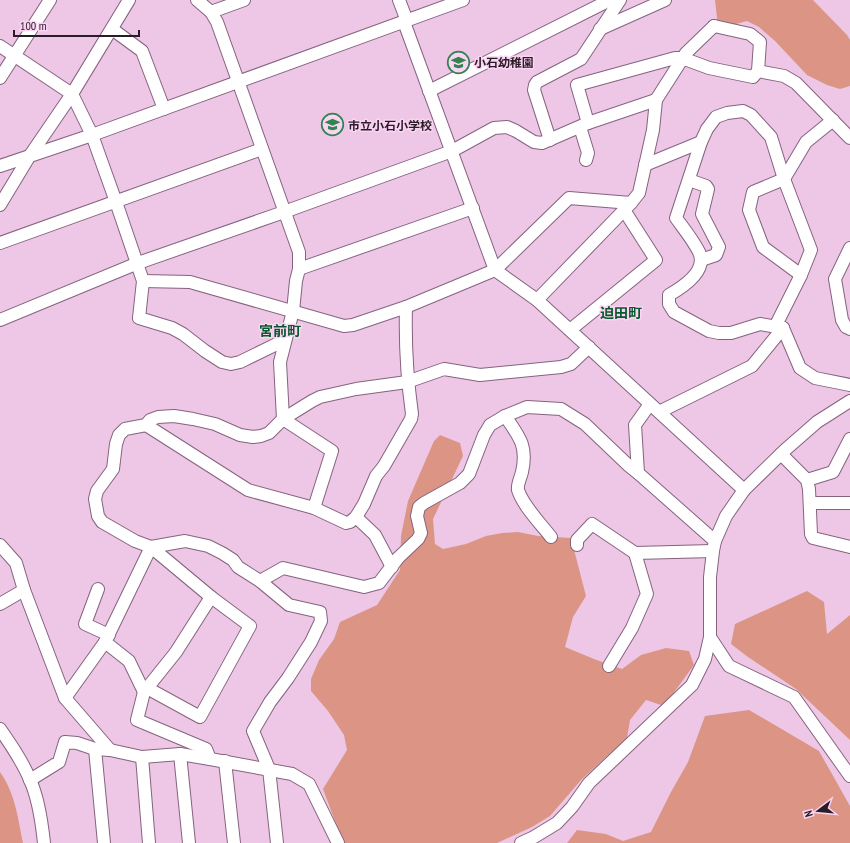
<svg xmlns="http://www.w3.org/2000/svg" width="850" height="843" viewBox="0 0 850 843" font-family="'PT Sans Narrow','Noto Sans JP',sans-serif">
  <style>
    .green { fill: #dc9585 }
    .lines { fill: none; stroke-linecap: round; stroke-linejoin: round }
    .minor-casing { stroke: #85637e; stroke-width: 14 }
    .minor { stroke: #fff; stroke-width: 12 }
    .labels { text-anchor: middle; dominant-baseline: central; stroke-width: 3; stroke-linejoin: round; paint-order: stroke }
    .poi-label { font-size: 12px; font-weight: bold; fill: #2a1c27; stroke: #fad4f2; text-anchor: start }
    .quarter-label { font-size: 14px; font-weight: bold; fill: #08582d; stroke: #fad4f2 }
  </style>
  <rect width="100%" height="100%" fill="#edc7e5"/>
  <g class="green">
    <polygon points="715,0 813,0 847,35 850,40 850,86 840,89 827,85 807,75 775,41 759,27 747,21 729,26 718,27"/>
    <polygon points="440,435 460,443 463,456 433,519 435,544 443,549 466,544 486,536 502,533 518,532 538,536 571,538 586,596 573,617 565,647 594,659 622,669 641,655 666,648 689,651 694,665 664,706 646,700 630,720 627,738 582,779 550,816 532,827 497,843 343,843 323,789 347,750 344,735 328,711 311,691 311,679 319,660 334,639 340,622 377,605 400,570 401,536 408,501 434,441"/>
    <polygon points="807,591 824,602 827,634 850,615 850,740 796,689 748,657 731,644 735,624"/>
    <polygon points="749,710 819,751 850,806 850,843 567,843 577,830 606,834 623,841 651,832 671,792 688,762 705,716"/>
    <path d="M0 772C15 793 18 818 23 843H0Z"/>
  </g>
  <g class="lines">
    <defs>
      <g id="minor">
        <polyline points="197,0 211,12 217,22 299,252 299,269 296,281 293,311 280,362 283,419"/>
        <polyline points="399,0 407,21"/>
        <polyline points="211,12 244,0"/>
        <polyline points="404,22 495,270 537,300 744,490"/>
        <polyline points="714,26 750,34 760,42 758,71 784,76 796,83 850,138"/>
        <polyline points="112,29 142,51 164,109"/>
        <polyline points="600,29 665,0"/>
        <polyline points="0,46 72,94 92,135 116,202 143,281 139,318 172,328 183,334 205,351 222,362 231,364 240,362 285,340"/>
        <polyline points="0,78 50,0"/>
        <polyline points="429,91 610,0"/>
        <polyline points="588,123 577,85 675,58 682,58 709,68 753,77 758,71"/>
        <polyline points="580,127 588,153 586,160"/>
        <polyline points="550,140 534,90 535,85 537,82 581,59 620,0"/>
        <polyline points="645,165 701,142"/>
        <polyline points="0,166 92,135 463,0"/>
        <polyline points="689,180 706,186 708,189 702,214 719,247 716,255 701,260"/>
        <polyline points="0,205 29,157 72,94 129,0"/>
        <polyline points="0,243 262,149"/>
        <polyline points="850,248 835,279 842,320 846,327 850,329"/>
        <polyline points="299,269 473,208"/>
        <polyline points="801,275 763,247 749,210 753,192 784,179 806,142 833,120"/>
        <polyline points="143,281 190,282 344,326 353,325 406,307 495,270 569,198 631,203"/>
        <polyline points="537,300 631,203 639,193 653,130 656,100 686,53 714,26"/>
        <polyline points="0,320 138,263 284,212 452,151 494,128 507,127 516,131 534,142 542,143 588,123 656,100"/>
        <path d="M775 327 801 275 811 250 784 179 771 137 751 115 743 111 727 113 716 117 707 129 701 142 676 218C684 229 693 240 699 252 708 271 683 287 669 295V304L674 312 709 331 719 333H731L760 324 783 328"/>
        <polyline points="783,328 800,368 815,378 850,385"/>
        <polyline points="570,330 656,260 624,210"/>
        <polyline points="659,412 752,366 783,328"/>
        <path d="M505 416C519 436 528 446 522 472 521 477 517 484 518 490 523 506 541 524 551 537"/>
        <polyline points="283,419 332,451 314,508"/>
        <path d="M146 425 248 490 314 508 346 523 350 522 356 517 364 504 376 476 384 466 411 419 412 414C407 378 405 343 406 307"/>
        <polyline points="781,454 807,480 809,489 811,534 813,538 850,547"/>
        <polyline points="638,473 635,425 650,404"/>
        <polyline points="807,480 833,472 850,439"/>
        <polyline points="810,503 850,503"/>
        <polyline points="356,517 375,535 392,567"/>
        <polyline points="0,545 16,563 24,590 65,698 110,750"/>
        <polyline points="577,545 577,540 592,524 635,553 713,551"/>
        <polyline points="151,547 185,541 208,546 222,553 233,560 238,567 260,581 289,605 320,612 321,621 311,642 288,678 270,702 253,731 269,769 277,843"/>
        <polyline points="260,581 283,568 364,587 379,583 398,558 418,539 421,533 417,516 419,507 424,503 460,483 469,474 484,435 490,425 505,416 527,407 561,409 585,424 628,465 638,473 715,541"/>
        <polyline points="98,589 85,624 109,635"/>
        <polyline points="0,604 24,590"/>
        <polyline points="710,637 729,666 794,697 850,776"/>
        <polyline points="105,642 129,661 144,692"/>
        <polyline points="609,666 632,628 647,594 635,553"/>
        <polyline points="147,688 200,717 250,626 211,597 151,547 135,541 102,522 98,516 95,499 97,491 113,469 116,444 119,435 125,429 146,425 150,420 158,417 174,416 193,419 215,424 240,435 253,437 261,436 269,433 283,419 312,401 320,397 356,389 407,382 444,369 480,375 561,367 571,364 589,347"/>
        <polyline points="65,698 105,642 151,547"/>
        <path d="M0 729C11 745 23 762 30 780 38 797 42 824 44 843"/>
        <polyline points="95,749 104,843"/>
        <polyline points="180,754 189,843"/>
        <polyline points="142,757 149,843"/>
        <polyline points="210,759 206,749 137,720 144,692 176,652 211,597"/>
        <polyline points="225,761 234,843"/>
        <polyline points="30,780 59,762 65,742 77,743 95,749 110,750 142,757 180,754 210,759 292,774 309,784 338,843"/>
        <polyline points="521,843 534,837 557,823 572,807 589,783 692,685 705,659 710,637 710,577 713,551 715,541 726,516 744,490 785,450 817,422 850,401"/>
      </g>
    </defs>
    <use href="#minor" class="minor-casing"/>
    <use href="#minor" class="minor"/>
  </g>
  <defs>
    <symbol id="school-ring" viewBox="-11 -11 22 22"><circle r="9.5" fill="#fad4f2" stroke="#358251" stroke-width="1.5"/><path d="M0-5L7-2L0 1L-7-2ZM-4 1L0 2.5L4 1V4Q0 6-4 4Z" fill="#358251"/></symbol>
  </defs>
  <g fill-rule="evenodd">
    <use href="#school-ring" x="446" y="50" width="25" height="25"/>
    <use href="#school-ring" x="320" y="112" width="25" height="25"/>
  </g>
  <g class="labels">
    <g class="poi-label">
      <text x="474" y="62">小石幼稚園</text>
      <text x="348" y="125">市立小石小学校</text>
    </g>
    <g class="quarter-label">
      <text x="621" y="313">迫田町</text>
      <text x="280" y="331">宮前町</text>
    </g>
  </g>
  <g transform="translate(818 811) rotate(254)" stroke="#fad4f2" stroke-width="3" paint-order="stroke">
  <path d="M0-3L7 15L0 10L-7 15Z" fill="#2a1c27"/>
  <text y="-6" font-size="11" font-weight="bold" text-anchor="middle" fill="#2a1c27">N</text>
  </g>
  <path d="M14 30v6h125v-6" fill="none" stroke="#2a1c27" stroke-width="2"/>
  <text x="20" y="30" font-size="12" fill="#2a1c27" stroke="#fad4f2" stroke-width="3" paint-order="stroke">100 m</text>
</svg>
